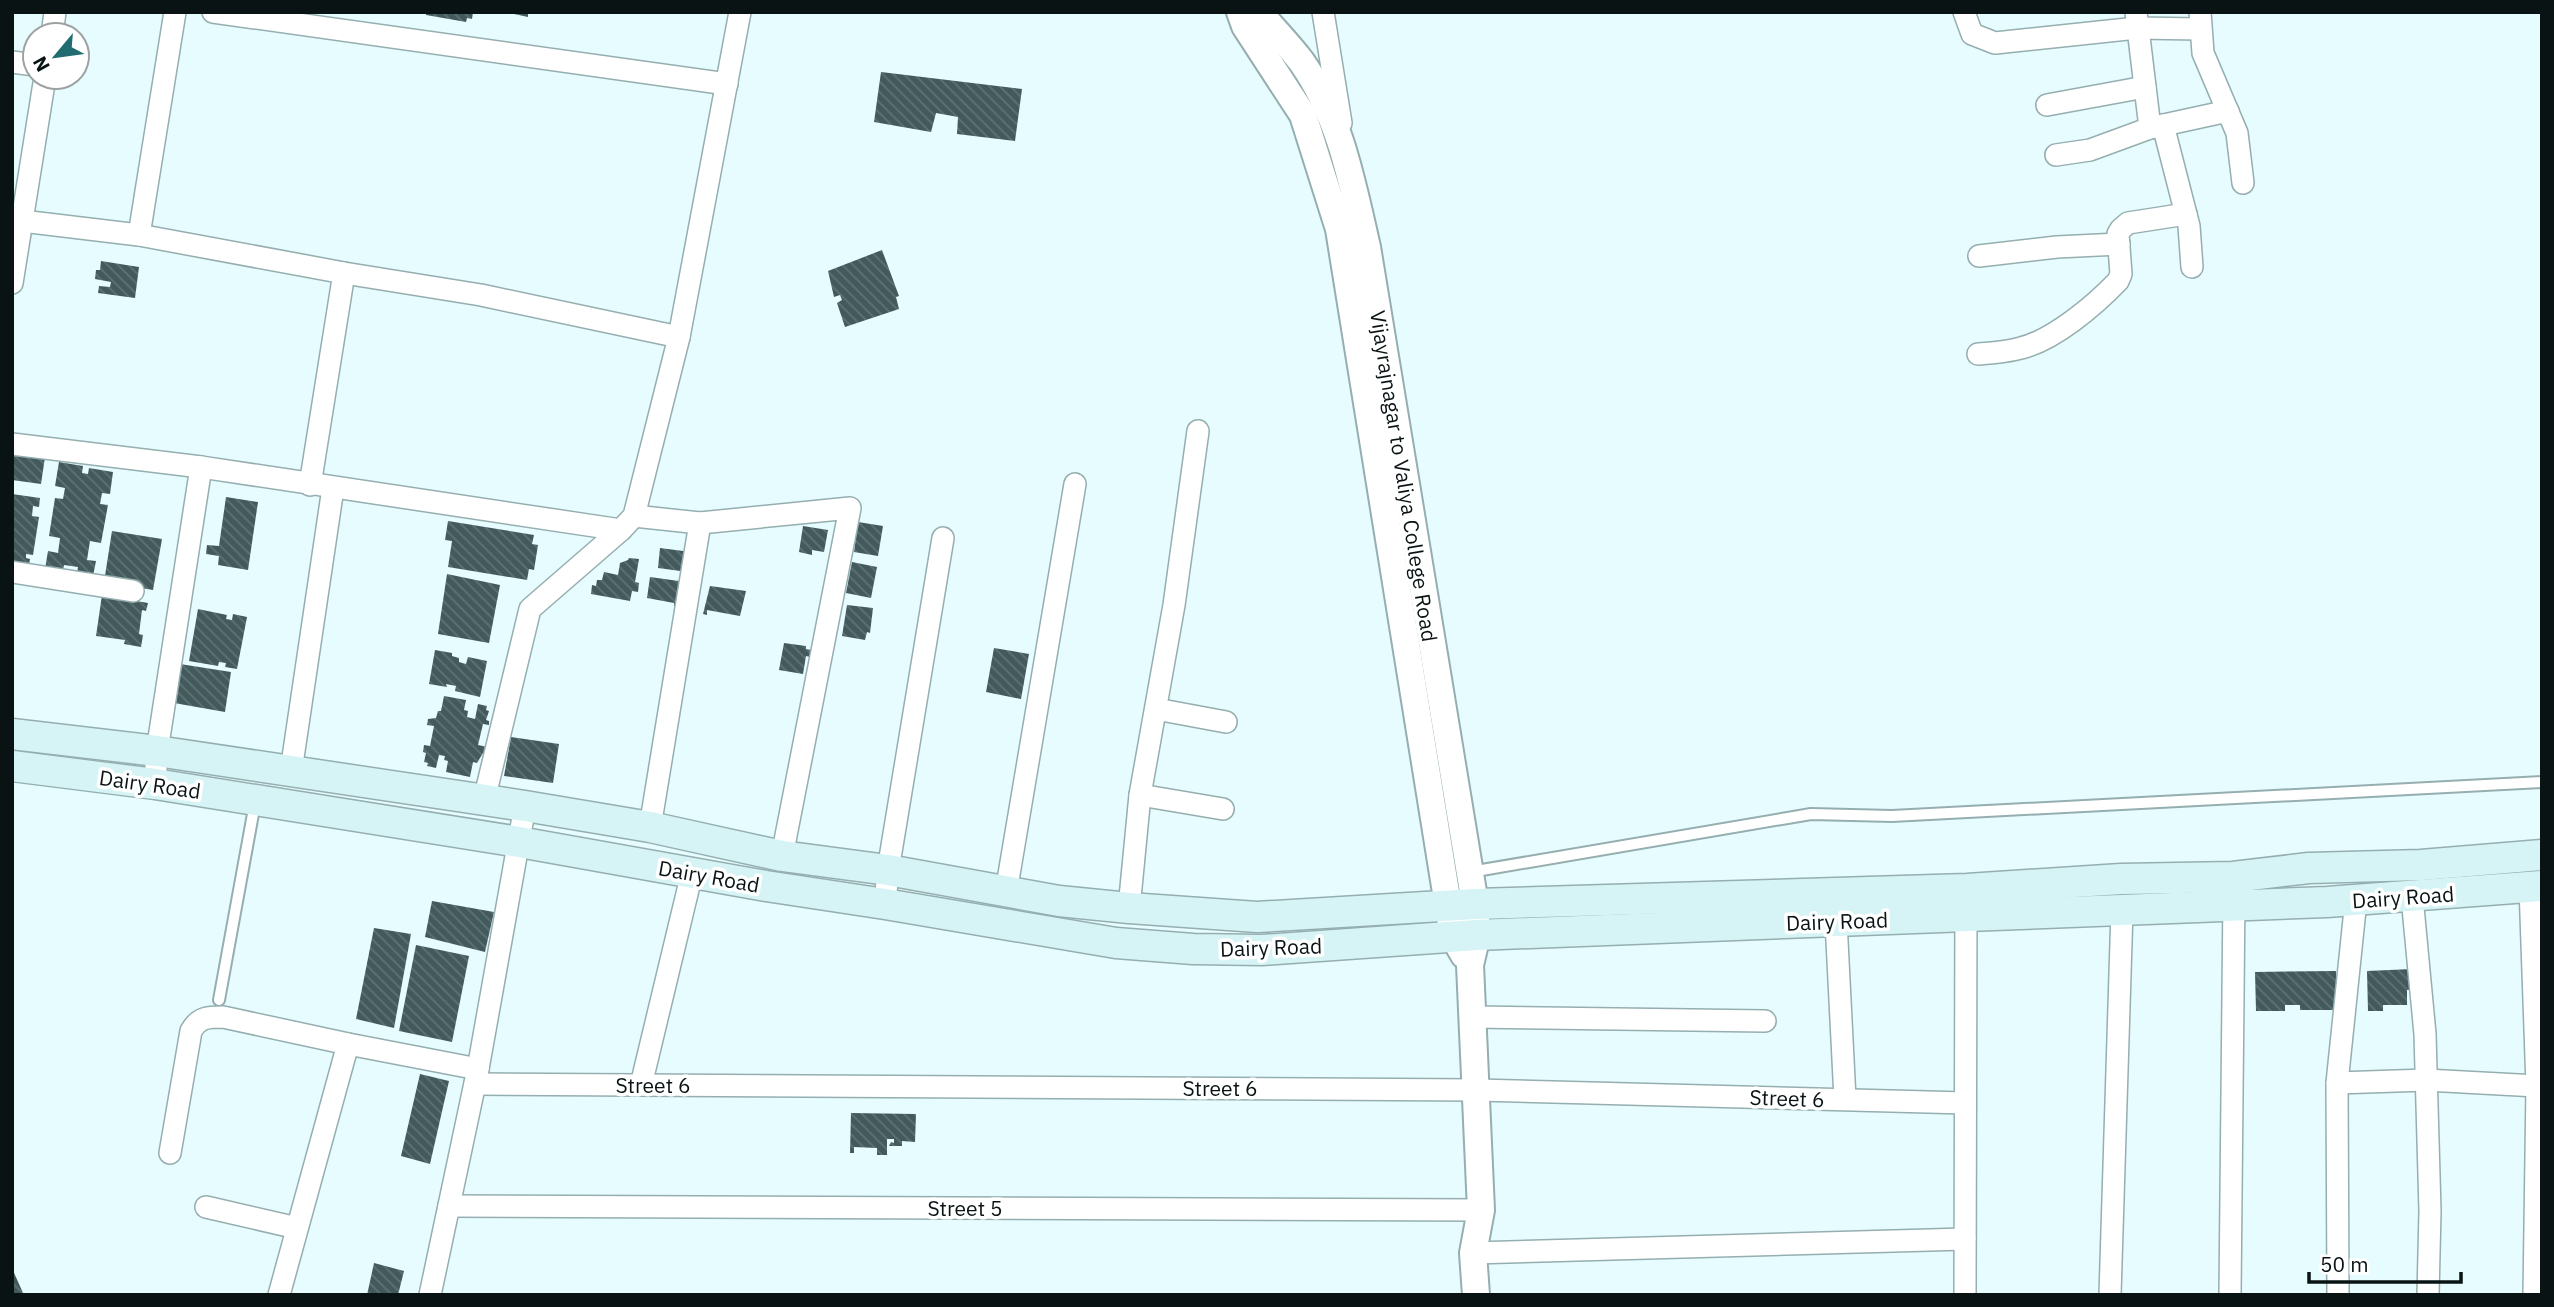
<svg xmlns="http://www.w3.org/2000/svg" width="2554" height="1307" viewBox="0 0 2554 1307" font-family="'IBM Plex Sans',sans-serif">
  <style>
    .building { fill: url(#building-back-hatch) }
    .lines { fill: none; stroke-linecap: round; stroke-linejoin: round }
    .service-casing { stroke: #95aeaf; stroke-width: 14 }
    .minor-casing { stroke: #95aeaf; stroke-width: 24 }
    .tertiary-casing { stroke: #95aeaf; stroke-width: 30 }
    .secondary-casing { stroke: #95aeaf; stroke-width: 33 }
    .service { stroke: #fff; stroke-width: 10 }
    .minor { stroke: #fff; stroke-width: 21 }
    .tertiary { stroke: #fff; stroke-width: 26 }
    .secondary { stroke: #d6f4f6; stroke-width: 30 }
    .labels { text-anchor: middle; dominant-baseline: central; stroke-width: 7; stroke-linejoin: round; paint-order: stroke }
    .street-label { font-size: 21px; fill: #0a1314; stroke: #fff }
  </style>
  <defs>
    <pattern id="building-back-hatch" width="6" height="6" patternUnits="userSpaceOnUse" patternTransform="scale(1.75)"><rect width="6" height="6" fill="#435a5c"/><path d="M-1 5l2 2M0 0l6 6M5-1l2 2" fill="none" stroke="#607273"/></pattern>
  </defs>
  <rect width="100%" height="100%" fill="#e7fcfe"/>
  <g class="building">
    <polygon points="426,12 473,12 472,19 467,18 466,22 426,15"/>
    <polygon points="505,12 528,12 528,17"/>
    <polygon points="881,72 1022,89 1015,141 957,134 958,117 936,113 931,132 874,122"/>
    <polygon points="882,250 899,296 896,297 899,309 845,327 837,303 842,300 840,295 834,297 828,271"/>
    <polygon points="101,261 139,267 135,298 98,293 99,286 110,287 111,282 95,279 96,270 100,270"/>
    <polygon points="12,454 45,457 41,484 12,480"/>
    <polygon points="59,462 83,466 82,473 88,474 89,468 113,472 110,494 102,493 100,504 108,505 101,543 90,541 87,560 96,561 93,576 77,573 78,567 64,565 63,571 45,569 48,551 58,553 60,538 49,536 55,498 63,499 65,488 55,486"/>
    <polygon points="12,494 40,498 39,507 33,506 32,516 39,517 33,555 26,554 26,558 30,559 28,571 12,569"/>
    <polygon points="226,497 258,502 248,570 218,565 219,556 206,554 207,545 219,546"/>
    <polygon points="448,521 534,535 532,544 538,545 534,570 529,569 527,580 448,567 452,541 445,540"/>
    <polygon points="858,522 883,526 878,556 854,552"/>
    <polygon points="803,526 828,530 824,552 812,550 812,555 799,552"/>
    <polygon points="112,531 162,539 153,590 104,582"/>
    <polygon points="660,548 691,552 688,572 658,568"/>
    <polygon points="629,558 639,559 635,582 639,583 638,592 632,591 630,601 591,594 592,585 596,586 597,580 602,580 604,572 618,575 620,563 628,560"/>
    <polygon points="852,562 877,567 871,598 846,593"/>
    <polygon points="447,574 500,585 489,643 438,634"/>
    <polygon points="650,577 686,582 682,608 674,606 674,603 647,598"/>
    <polygon points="710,586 746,591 740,616 707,610 707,615 703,614"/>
    <polygon points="102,595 148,603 146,611 142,610 139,634 143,635 141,647 124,644 125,640 96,636"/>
    <polygon points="847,605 873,608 870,633 867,632 865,640 842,636"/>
    <polygon points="198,609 227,615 226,619 232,620 233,614 247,617 237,669 225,667 226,663 219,662 218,666 189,661"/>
    <polygon points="784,643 806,646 806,649 811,650 810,657 806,656 803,674 779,670"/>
    <polygon points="994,648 1029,654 1021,699 986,692"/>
    <polygon points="435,650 452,653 452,656 459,658 459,662 466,664 468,657 487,661 480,697 455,691 456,686 446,684 447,687 429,684"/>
    <polygon points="180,664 231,672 225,712 174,703"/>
    <polygon points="444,696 466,700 464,710 468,711 467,717 475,719 478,704 487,706 486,710 489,711 486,720 489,721 489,725 483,724 478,745 488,747 486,753 483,753 477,763 473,762 470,777 446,772 448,761 444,760 445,756 439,755 436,768 427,766 428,763 424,762 426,753 423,752 424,745 430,746 434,726 427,725 428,719 436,718 438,711 441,711"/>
    <polygon points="511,737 559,744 553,783 504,776"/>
    <polygon points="432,901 494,912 485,952 425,937"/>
    <polygon points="374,928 411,934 394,1028 356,1019"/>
    <polygon points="416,945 469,956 452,1042 399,1031"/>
    <polygon points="2412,969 2413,990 2407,990 2407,1005 2383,1005 2383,1011 2368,1011 2367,971"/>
    <polygon points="2336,971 2336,1010 2300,1010 2300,1005 2285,1005 2285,1011 2256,1011 2255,972"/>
    <polygon points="420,1074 449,1081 430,1164 401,1156"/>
    <polygon points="851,1113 916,1114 915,1142 902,1141 902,1146 889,1146 891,1142 894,1143 894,1139 887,1139 887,1155 877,1155 877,1148 854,1147 854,1153 850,1153"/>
    <polygon points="374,1263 404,1271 398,1295 367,1295"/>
    <polygon points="12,1268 23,1293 20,1295 12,1295"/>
  </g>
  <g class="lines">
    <defs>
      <g id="service">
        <polyline points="1470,872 1811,814 1892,816 2542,782"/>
        <polyline points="219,1000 255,803"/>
      </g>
      <g id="minor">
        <polyline points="213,12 727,84"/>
        <polyline points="1323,12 1341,123"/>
        <polyline points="1964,12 1972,34 1995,43 2137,28 2200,29"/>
        <polyline points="2136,12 2150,128"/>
        <polyline points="2200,12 2203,53 2237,133 2243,183"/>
        <polyline points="52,35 55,12"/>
        <polyline points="12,62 35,65"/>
        <polyline points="2047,105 2145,87"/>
        <polyline points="2163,125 2189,226 2192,267"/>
        <polyline points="2056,155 2090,150 2150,128 2228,111"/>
        <polyline points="22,221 139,235 344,273 481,295 679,337"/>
        <polyline points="139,235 175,12"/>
        <polyline points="1979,256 2057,247 2119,244"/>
        <polyline points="12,283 45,77"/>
        <path d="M1978 354C1992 353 2007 352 2021 348 2054 340 2095 305 2118 281L2121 274 2118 234 2121 229 2128 223 2186 214"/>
        <polyline points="12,444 201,467 621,530"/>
        <polyline points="310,485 344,273"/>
        <polyline points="634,516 700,523 850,508 782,856"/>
        <polyline points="12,572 133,591"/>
        <polyline points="1156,709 1226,722"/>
        <polyline points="291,771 333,488"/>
        <polyline points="155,784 157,751 201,467"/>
        <polyline points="1140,795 1223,809"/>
        <polyline points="484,800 530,609 621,530 634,516 679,337 740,12"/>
        <polyline points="650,827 700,523"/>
        <polyline points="2530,887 2537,1086 2534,1295"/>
        <polyline points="1006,892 1075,484"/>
        <polyline points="2412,897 2425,1034 2430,1211 2428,1295"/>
        <polyline points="885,904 888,870 943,538"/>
        <polyline points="1129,908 1140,795 1174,605 1198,431"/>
        <polyline points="1836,921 1845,1099"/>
        <polyline points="1473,1017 1765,1021"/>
        <polyline points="2337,1083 2426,1080 2537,1086"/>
        <polyline points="475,1084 1477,1090 1965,1103"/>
        <polyline points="641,1085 692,873"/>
        <path d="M170 1153 191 1031C199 1017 208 1017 223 1017L348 1044 478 1069"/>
        <polyline points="449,1206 1481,1210"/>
        <polyline points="206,1207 297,1228"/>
        <polyline points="1473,1253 1965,1239"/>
        <polyline points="279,1295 348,1044"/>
        <polyline points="430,1295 478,1069 525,806"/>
        <polyline points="1965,1295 1966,902"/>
        <polyline points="2110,1295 2122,910"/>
        <polyline points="2230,1295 2234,894"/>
        <polyline points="2338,1295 2337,1083 2356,900"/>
      </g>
      <g id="tertiary">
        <polyline points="1240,12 1245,26 1303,115 1339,229 1453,936 1464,955"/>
        <path d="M1259 12C1273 29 1288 44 1301 61 1340 116 1352 182 1367 247L1475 904 1477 935 1470 965 1481 1210 1473 1253 1476 1295"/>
      </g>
      <g id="secondary">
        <polyline points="12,734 157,751 525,806 650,827 782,856 888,870 1059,901 1129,908 1257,917 1475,904 1967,889 2121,879 2233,877 2309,868 2421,865 2542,855"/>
        <polyline points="12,766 155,784 519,842 766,886 885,904 1116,943 1193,949 1262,950 1477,935 2327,902 2542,886"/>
      </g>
    </defs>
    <use href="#service" class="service-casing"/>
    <use href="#minor" class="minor-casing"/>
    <use href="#tertiary" class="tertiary-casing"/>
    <use href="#secondary" class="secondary-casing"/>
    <use href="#service" class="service"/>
    <use href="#minor" class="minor"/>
    <use href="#tertiary" class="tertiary"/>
    <use href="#secondary" class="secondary"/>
  </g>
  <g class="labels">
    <g class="street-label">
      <text transform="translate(1404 476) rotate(81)">Vijayrajnagar to Valiya College Road</text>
      <text transform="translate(150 784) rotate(8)">Dairy Road</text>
      <text transform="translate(709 876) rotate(10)">Dairy Road</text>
      <text transform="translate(2403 897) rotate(-4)">Dairy Road</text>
      <text transform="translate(1837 921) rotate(-2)">Dairy Road</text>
      <text transform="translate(1271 947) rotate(-2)">Dairy Road</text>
      <text x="653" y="1085">Street 6</text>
      <text x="1220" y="1088">Street 6</text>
      <text transform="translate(1787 1098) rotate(2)">Street 6</text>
      <text x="965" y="1208">Street 5</text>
    </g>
  </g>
  <rect width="2554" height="1307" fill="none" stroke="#0a1314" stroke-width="28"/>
  <g transform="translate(56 56) rotate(241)"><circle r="33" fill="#ffffff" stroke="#9da1a1" stroke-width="2"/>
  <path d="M0-5L12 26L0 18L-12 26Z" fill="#206c71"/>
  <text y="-10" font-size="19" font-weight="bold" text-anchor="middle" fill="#0a1314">N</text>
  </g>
  <path d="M2309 1272v10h152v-10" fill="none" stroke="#0a1314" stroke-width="3.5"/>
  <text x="2320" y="1272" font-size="21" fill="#0a1314" stroke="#ffffff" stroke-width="5" paint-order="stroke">50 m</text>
</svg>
